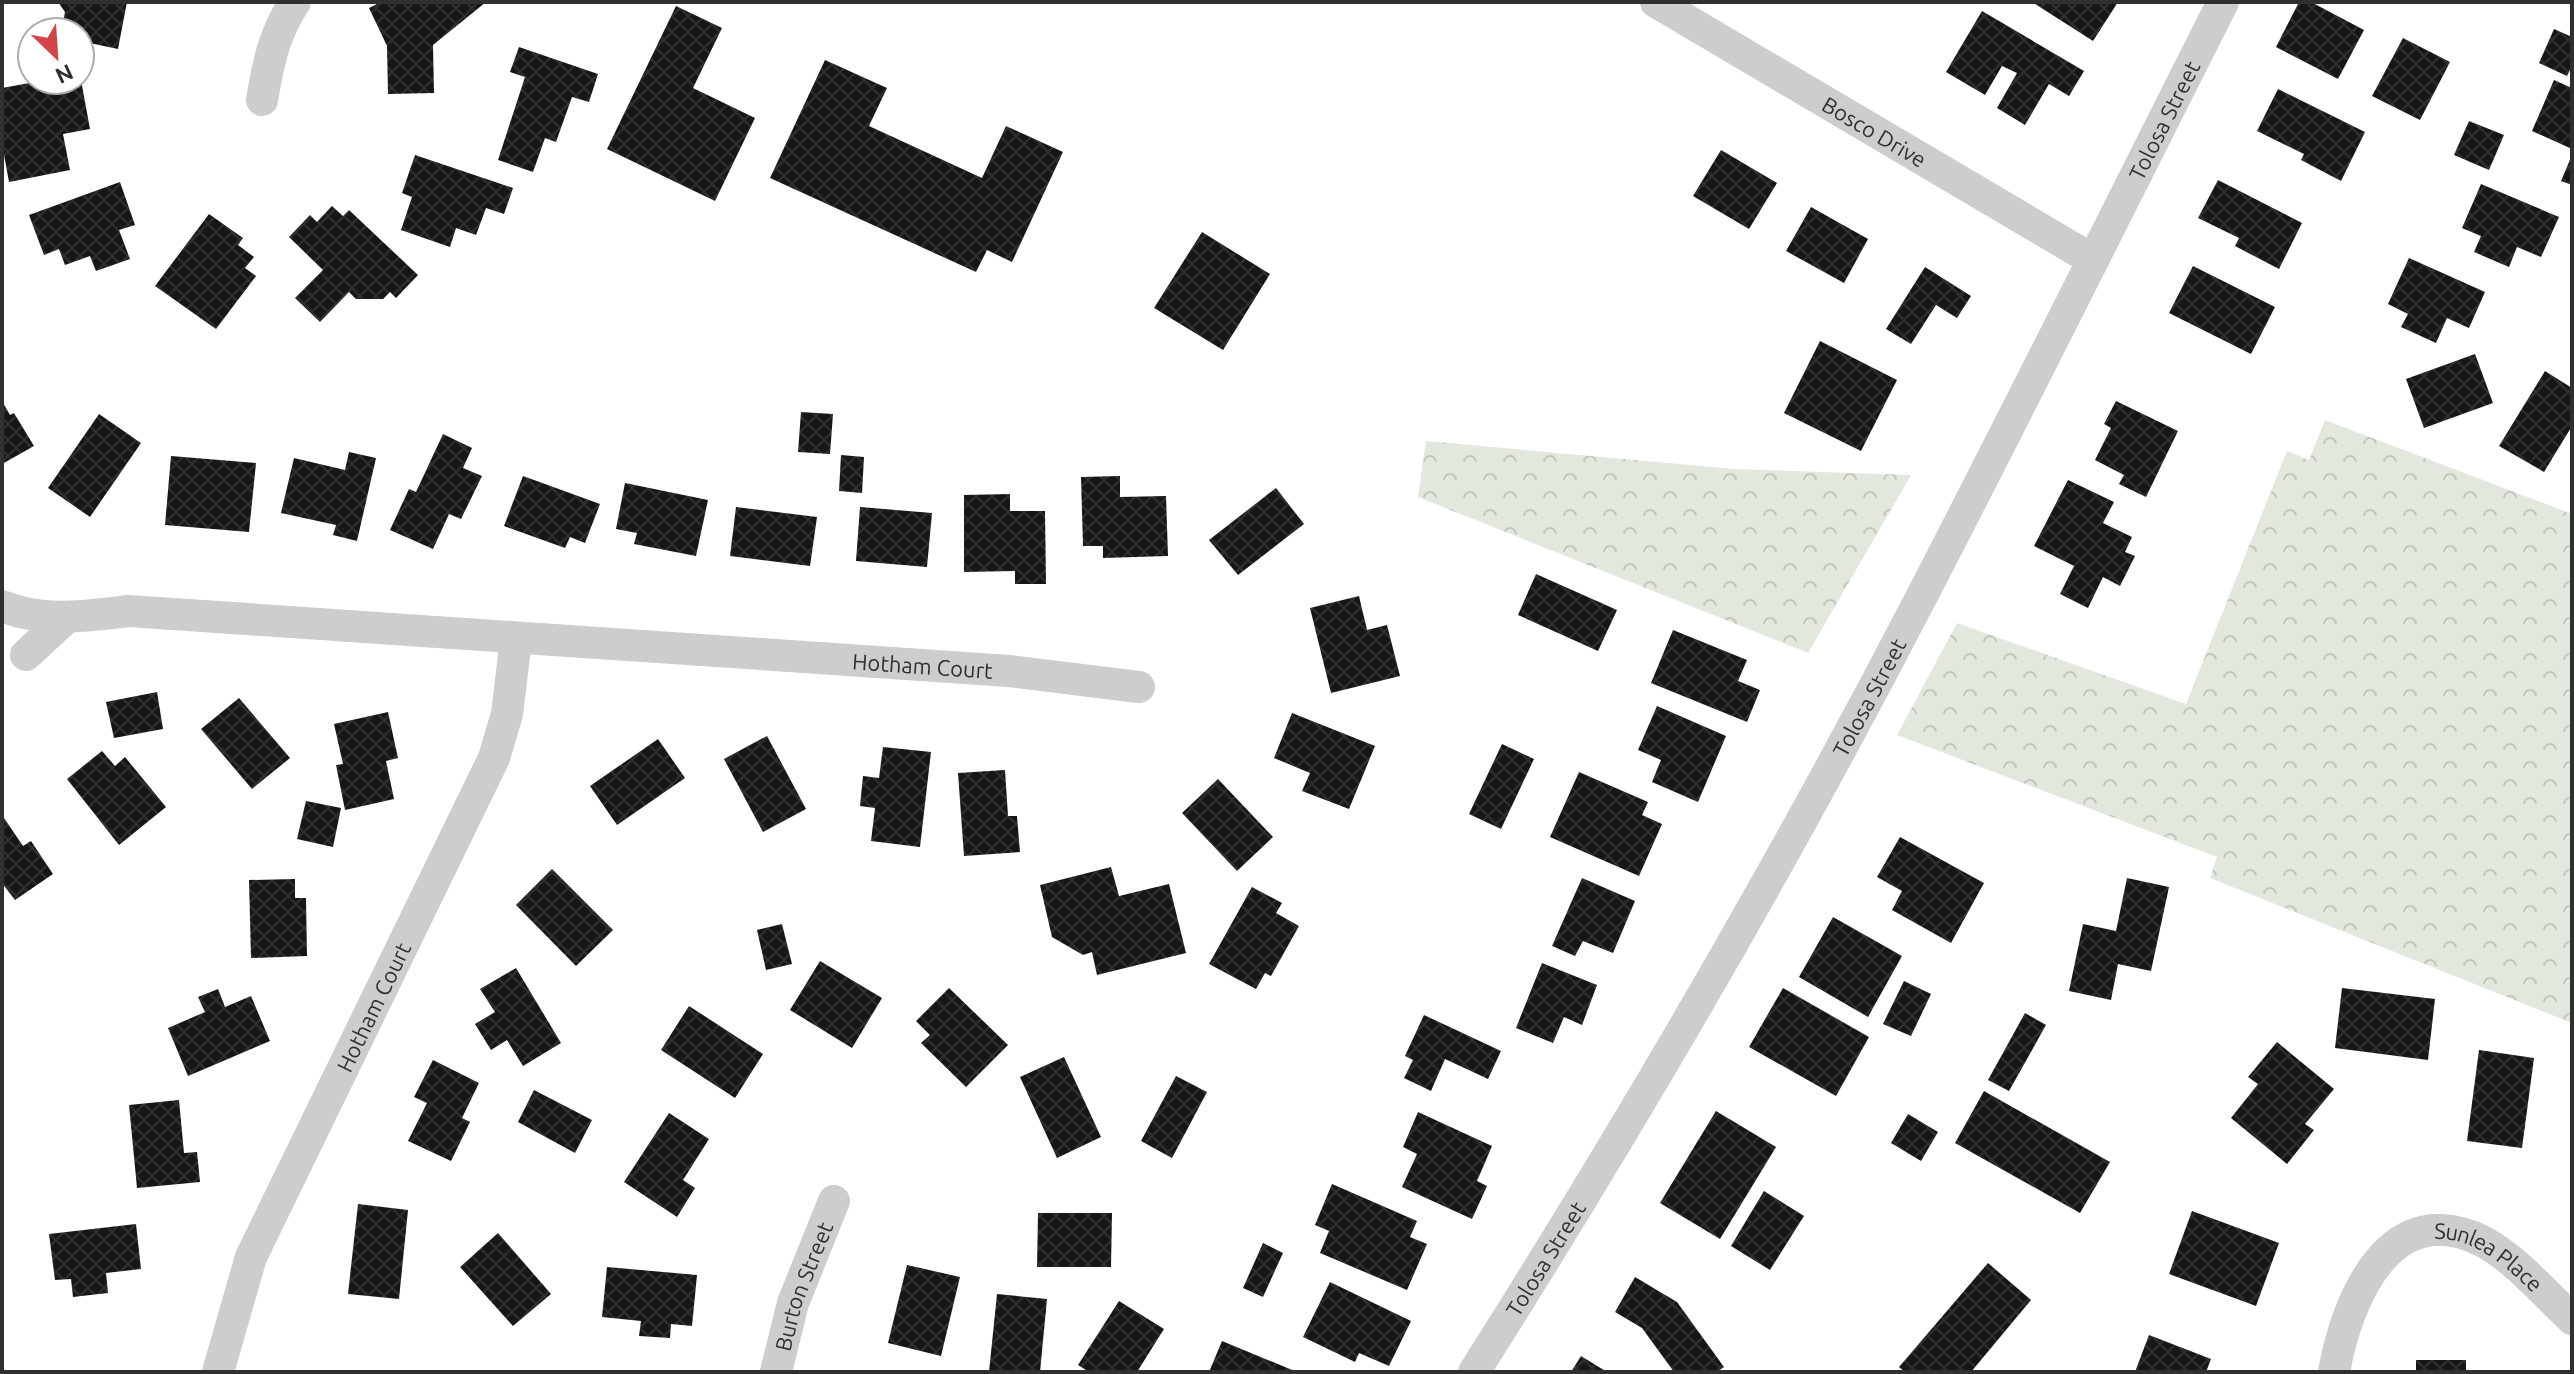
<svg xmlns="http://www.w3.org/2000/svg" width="2574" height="1374" viewBox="0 0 2574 1374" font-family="Ubuntu,sans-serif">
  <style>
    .forest { fill: url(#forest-crowns) }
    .building { fill: url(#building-cross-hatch) }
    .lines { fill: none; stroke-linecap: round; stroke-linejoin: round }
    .minor { stroke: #cdcdcd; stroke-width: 32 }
    .labels { text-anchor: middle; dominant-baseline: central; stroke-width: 8; stroke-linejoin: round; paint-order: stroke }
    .street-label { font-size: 22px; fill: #303030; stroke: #fff }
  </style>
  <defs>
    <pattern id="forest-crowns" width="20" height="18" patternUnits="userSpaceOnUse" patternTransform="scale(2)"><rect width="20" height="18" fill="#e2e8dd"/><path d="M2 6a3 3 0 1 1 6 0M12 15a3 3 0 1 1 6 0" fill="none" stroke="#c2c7be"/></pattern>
    <pattern id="building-cross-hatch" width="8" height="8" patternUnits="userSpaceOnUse" patternTransform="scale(2)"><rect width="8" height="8" fill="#171717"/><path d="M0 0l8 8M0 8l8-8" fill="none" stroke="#303030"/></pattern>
  </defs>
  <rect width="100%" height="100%" fill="#fff"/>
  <g class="forest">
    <polygon points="2325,420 2572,514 2572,1023 2210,878 2217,857 1897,735 1957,623 2186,704 2287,451 2309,460"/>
    <polygon points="1426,441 1734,469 1911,475 1808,653 1418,497"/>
  </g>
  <g class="building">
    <polygon points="58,2 127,2 118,49 80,41 80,32 61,32 65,12"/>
    <polygon points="381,2 486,2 433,45 434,93 388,94 387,46 369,8"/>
    <polygon points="2032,2 2118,2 2093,41"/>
    <polygon points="2299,2 2311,2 2364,30 2338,79 2276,47"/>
    <polygon points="676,6 722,28 693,88 755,118 715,201 607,149"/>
    <polygon points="1982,11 2084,71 2069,96 2049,84 2025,125 1997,108 2017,73 2002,66 1985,95 1946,72"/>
    <polygon points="2554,29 2572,37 2572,66 2567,76 2539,63"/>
    <polygon points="2403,38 2450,62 2420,120 2372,96"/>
    <polygon points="519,47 598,74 589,102 572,97 556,142 545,138 533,172 498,160 525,77 510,72"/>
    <polygon points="825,60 887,88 869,126 982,178 1006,126 1063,152 1012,262 987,250 976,272 770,178"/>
    <polygon points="46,80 81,80 90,129 63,134 70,170 9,182 2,144 2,88"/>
    <polygon points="2554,80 2572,88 2572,149 2532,131"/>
    <polygon points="2278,89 2365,132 2341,181 2301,160 2304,154 2257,131"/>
    <polygon points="2469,121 2504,135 2489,170 2454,155"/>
    <polygon points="1721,150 1777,183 1749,229 1693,196"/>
    <polygon points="415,155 513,188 504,214 486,208 476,235 456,228 450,247 401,230 412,197 402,193"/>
    <polygon points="2572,155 2572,185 2561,181"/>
    <polygon points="2218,180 2302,223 2279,269 2235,246 2239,238 2198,218"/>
    <polygon points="120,182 135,225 119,230 130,259 96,271 90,256 65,265 59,249 44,255 29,215"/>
    <polygon points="2481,184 2559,217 2541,257 2517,247 2509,267 2474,252 2481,236 2462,228"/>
    <polygon points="332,206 343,216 349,210 418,275 396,298 390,292 383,299 356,299 349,292 320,322 295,298 323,270 289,237 310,215 317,222"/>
    <polygon points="1811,207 1868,239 1844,283 1786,251"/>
    <polygon points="209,214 243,238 238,245 254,257 245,268 256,276 216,329 155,286"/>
    <polygon points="1202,232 1270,274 1223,350 1154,308"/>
    <polygon points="2409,258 2485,292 2469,328 2447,318 2436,343 2401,327 2408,314 2388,304"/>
    <polygon points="2193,266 2275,307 2251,354 2169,313"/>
    <polygon points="1925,267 1971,296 1957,318 1936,305 1911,344 1886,329"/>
    <polygon points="1820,341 1897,380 1861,451 1784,413"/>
    <polygon points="2475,354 2493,403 2424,428 2406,379"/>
    <polygon points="2545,371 2572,388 2572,426 2544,472 2499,446"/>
    <polygon points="2,401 10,415 14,413 34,446 2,464"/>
    <polygon points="2116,401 2178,431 2146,497 2119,484 2124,475 2095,460 2111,428 2104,424"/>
    <polygon points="801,412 833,414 830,454 798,452"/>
    <polygon points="99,414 141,443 90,517 48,488"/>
    <polygon points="443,434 472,448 463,468 482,476 461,519 449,514 433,549 390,530 409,489 416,492"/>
    <polygon points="349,452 376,458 357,541 333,535 336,525 281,513 294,458 345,470"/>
    <polygon points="841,455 864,457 862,493 839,491"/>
    <polygon points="171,456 256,463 249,532 165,525"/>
    <polygon points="523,476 600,504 585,543 570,537 565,548 504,526"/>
    <polygon points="1120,476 1120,497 1166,496 1168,556 1103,558 1103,546 1083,546 1081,477"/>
    <polygon points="2068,480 2114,502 2103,523 2132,537 2125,552 2135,556 2120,586 2103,577 2088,608 2060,594 2074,566 2034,546"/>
    <polygon points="625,483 708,500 696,556 634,544 637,533 616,529"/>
    <polygon points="1276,488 1304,524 1238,575 1209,540"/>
    <polygon points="1010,494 1010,511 1045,511 1046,584 1015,584 1015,571 964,572 964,495"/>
    <polygon points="736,507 817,517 810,566 730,556"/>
    <polygon points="860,507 932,513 927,567 856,561"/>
    <polygon points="1536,574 1617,610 1598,651 1518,615"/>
    <polygon points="1359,596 1367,630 1387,625 1400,676 1331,693 1310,608"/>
    <polygon points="1673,630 1747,660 1738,681 1760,690 1747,722 1651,683"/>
    <polygon points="157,692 163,729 114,738 106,702"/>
    <polygon points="239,698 290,758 252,789 201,729"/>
    <polygon points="1657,706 1726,736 1698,802 1652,782 1661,760 1638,750"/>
    <polygon points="388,712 398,758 386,761 394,799 345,810 336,765 343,764 334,724"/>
    <polygon points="1292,713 1375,746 1349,809 1302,791 1310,773 1274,758"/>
    <polygon points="767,736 806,809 763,832 724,759"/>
    <polygon points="658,739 685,778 617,825 590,786"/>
    <polygon points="1502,744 1534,759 1501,829 1469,814"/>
    <polygon points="883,747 931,752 920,847 871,841 875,808 860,806 863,776 879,778"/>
    <polygon points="102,751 115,766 125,757 166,807 119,845 67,779"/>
    <polygon points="1005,770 1008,816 1017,816 1020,852 964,856 958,773"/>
    <polygon points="1579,772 1648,802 1642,815 1662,824 1639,876 1550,837"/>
    <polygon points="1218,779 1273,837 1237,871 1182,813"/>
    <polygon points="306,801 341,808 333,847 297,839"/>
    <polygon points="2,815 23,846 31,841 53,874 15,900 2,883"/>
    <polygon points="1900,837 1984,883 1951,943 1892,910 1902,891 1877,877"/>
    <polygon points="1111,867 1119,896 1169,884 1186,953 1097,975 1092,952 1083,955 1052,937 1040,885"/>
    <polygon points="552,869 613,930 576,966 516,905"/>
    <polygon points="1582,878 1635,901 1613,953 1583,941 1575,956 1552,946"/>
    <polygon points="2127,878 2169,887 2151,971 2118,964 2111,1000 2069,991 2083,924 2116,931"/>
    <polygon points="295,879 295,898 306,898 307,956 251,958 249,880"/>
    <polygon points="1252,887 1282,903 1276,913 1299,926 1271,976 1265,973 1256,989 1209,964"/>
    <polygon points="1833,917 1902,956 1868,1017 1799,977"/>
    <polygon points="782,924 792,964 766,970 757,930"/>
    <polygon points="820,961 882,998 852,1048 790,1010"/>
    <polygon points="1542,963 1597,985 1582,1025 1564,1017 1553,1043 1516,1028"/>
    <polygon points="516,968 561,1043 523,1066 507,1040 491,1050 475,1024 495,1012 480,989"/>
    <polygon points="1904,981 1931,994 1911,1036 1883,1024"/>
    <polygon points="949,988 1008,1045 966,1087 921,1043 930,1035 916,1021"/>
    <polygon points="1783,988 1869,1037 1836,1096 1749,1047"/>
    <polygon points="2342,988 2435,999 2428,1060 2335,1048"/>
    <polygon points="218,989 225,1007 251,996 270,1041 188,1076 168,1028 205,1012 198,997"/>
    <polygon points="689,1006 763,1054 735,1098 661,1050"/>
    <polygon points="2025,1013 2046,1025 2009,1091 1988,1080"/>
    <polygon points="1424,1015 1501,1051 1488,1079 1445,1059 1431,1091 1404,1078 1413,1060 1405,1056"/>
    <polygon points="2277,1042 2334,1089 2305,1124 2314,1130 2287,1164 2231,1118 2258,1084 2248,1077"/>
    <polygon points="2479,1050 2534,1058 2522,1148 2467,1141"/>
    <polygon points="1064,1057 1101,1137 1057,1158 1020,1077"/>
    <polygon points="433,1060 479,1083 462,1118 470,1122 451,1161 408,1141 427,1103 414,1097"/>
    <polygon points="1176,1076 1207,1092 1172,1158 1141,1141"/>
    <polygon points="534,1090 592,1120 575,1153 518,1122"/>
    <polygon points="1984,1091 2110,1162 2080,1213 1955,1143"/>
    <polygon points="179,1100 184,1153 197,1152 200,1182 137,1188 129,1105"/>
    <polygon points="1716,1111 1776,1147 1720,1239 1660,1203"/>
    <polygon points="1418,1112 1492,1146 1477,1181 1487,1186 1472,1219 1402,1187 1417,1154 1403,1147"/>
    <polygon points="669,1113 709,1139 683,1180 695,1188 677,1217 624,1182"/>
    <polygon points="1908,1114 1938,1132 1921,1161 1891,1143"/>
    <polygon points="1332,1184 1417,1221 1410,1237 1427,1244 1407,1290 1320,1253 1329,1231 1315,1225"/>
    <polygon points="1764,1191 1804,1216 1770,1270 1731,1246"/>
    <polygon points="358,1204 408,1210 399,1299 348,1294"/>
    <polygon points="2192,1211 2279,1243 2256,1306 2169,1274"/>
    <polygon points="1038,1213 1112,1213 1111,1267 1037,1267"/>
    <polygon points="136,1224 141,1269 106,1273 108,1293 73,1297 71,1279 55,1280 49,1234"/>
    <polygon points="498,1233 551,1294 513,1326 460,1267"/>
    <polygon points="1263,1243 1283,1253 1263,1297 1243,1288"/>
    <polygon points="1988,1263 2031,1300 1971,1372 1905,1372 1899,1367"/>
    <polygon points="907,1265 960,1277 941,1356 888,1343"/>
    <polygon points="607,1267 697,1275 692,1326 671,1324 670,1338 639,1336 641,1321 602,1317"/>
    <polygon points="1635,1277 1677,1302 1724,1367 1717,1372 1674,1372 1642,1328 1615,1312"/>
    <polygon points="1330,1282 1411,1321 1389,1366 1359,1353 1355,1362 1303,1337"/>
    <polygon points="997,1294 1047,1299 1040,1372 989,1372"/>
    <polygon points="1119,1301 1164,1329 1137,1372 1089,1372 1078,1365"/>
    <polygon points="2149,1335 2211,1359 2206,1372 2135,1372"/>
    <polygon points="1222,1341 1297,1372 1209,1372"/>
    <polygon points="1581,1356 1607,1372 1571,1372"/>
    <rect x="2416" y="1360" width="50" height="12"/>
  </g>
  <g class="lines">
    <g class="minor">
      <path id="s1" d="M1656 2 2093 260"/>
      <path d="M262 100C268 64 274 33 295 2"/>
      <path id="s2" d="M2 606C44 623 85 616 129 611L1009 671 1139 687"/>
      <polyline points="26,655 66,618"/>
      <path id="s3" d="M218 1372 251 1257 494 758 507 714 516 639"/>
      <path id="s4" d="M776 1372 793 1303 834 1201"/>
      <path id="s5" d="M1474 1372C1635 1118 1787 857 1925 590 2026 395 2124 198 2223 2"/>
      <path id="s6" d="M2334 1372C2347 1298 2391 1194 2484 1242 2517 1260 2545 1294 2572 1319"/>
    </g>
  </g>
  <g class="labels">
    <g class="street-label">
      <text stroke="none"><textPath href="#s5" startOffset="1430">Tolosa Street</textPath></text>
      <text stroke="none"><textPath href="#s1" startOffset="254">Bosco Drive</textPath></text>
      <text stroke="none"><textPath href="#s2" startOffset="924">Hotham Court</textPath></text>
      <text stroke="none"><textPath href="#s5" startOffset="782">Tolosa Street</textPath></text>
      <text stroke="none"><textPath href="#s3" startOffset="398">Hotham Court</textPath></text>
      <text stroke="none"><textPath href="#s5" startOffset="134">Tolosa Street</textPath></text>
      <text stroke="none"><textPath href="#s6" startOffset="248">Sunlea Place</textPath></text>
      <text stroke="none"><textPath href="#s4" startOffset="90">Burton Street</textPath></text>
    </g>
  </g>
  <rect width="2574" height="1374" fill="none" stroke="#303030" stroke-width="8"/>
  <g transform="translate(56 56) rotate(155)"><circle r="38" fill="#ffffff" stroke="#acacac" stroke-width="2"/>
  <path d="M0-6L14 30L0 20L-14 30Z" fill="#d34546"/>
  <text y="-12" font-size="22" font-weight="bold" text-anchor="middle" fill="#303030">N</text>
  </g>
</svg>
